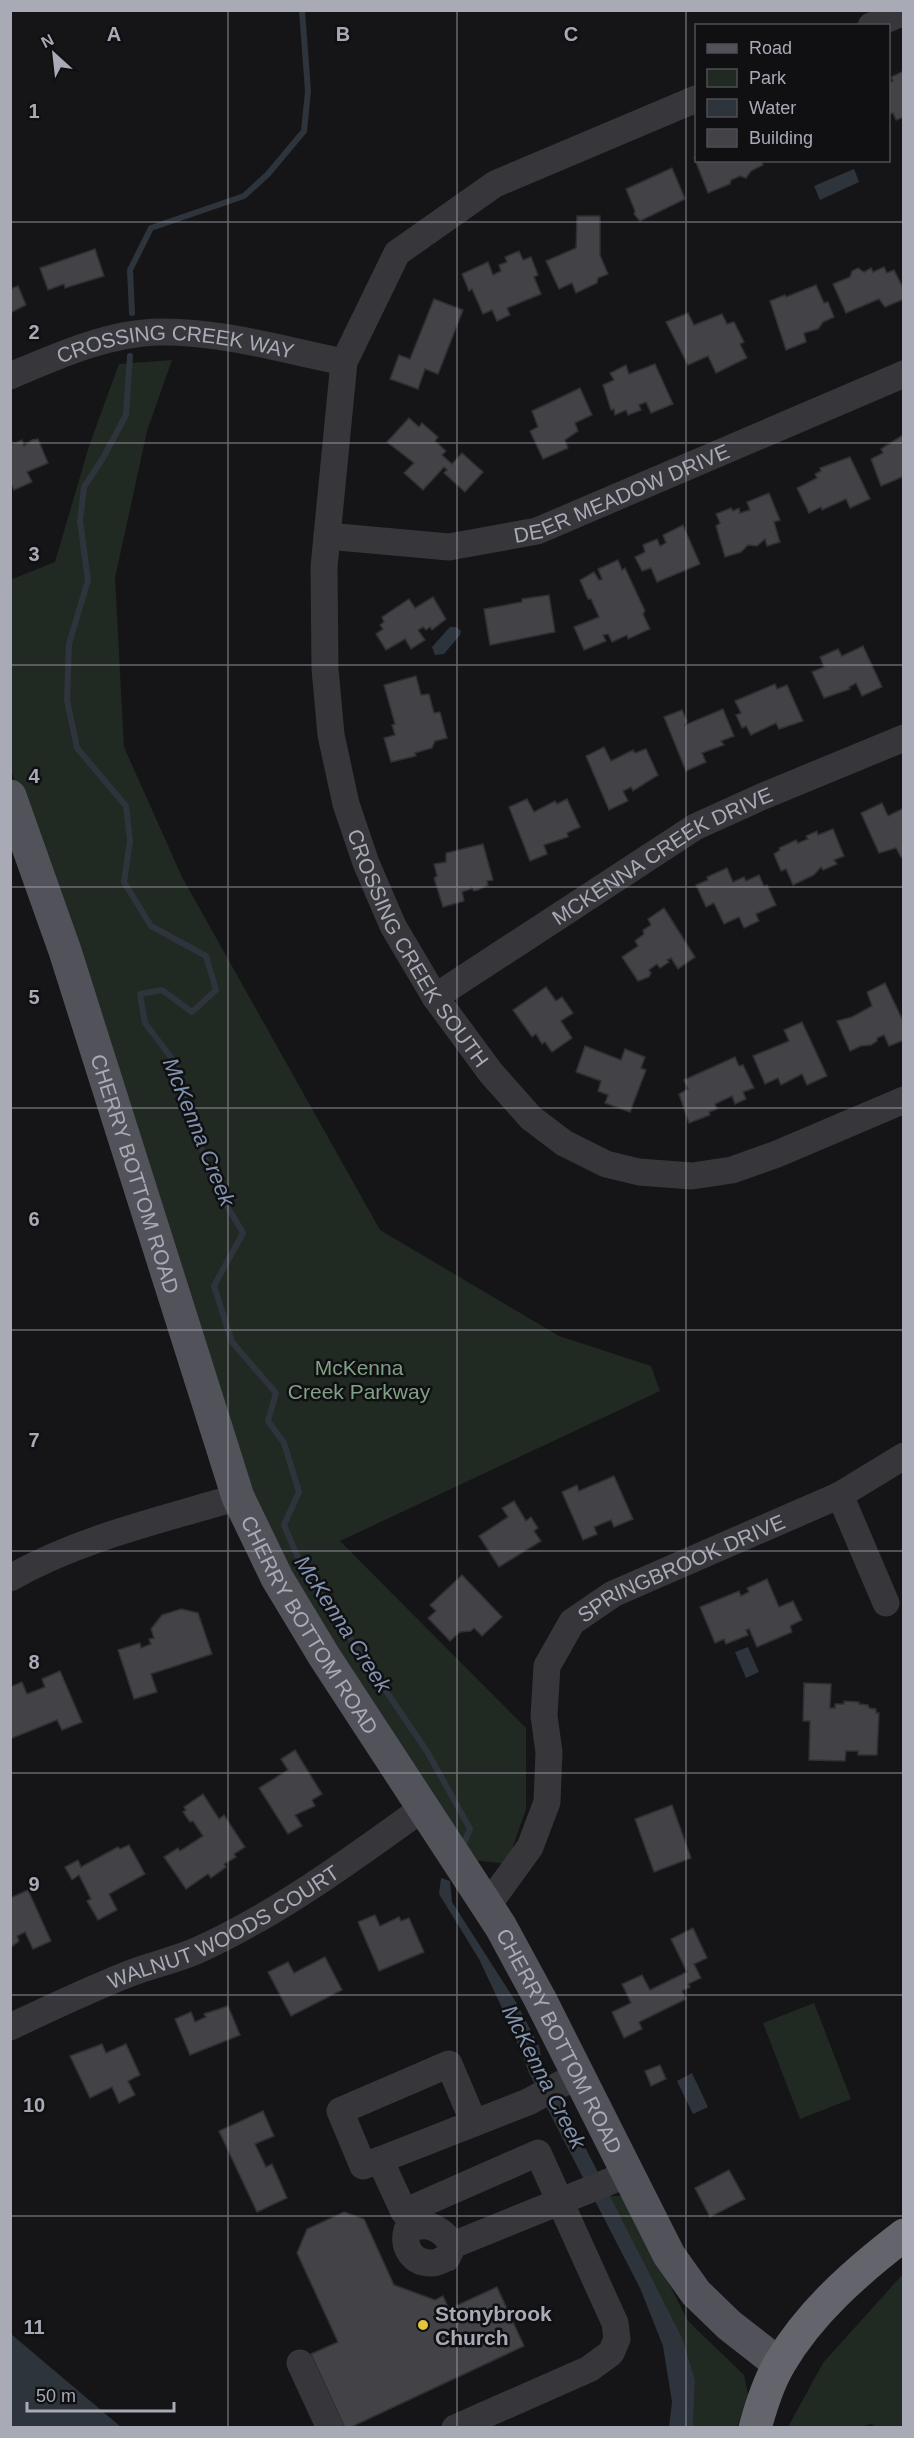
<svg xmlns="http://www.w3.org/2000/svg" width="914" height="2438" viewBox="0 0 914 2438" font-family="Arial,sans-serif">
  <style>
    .green { fill: #212923 }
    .water { fill: #2e343c }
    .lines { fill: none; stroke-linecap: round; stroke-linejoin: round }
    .stream { stroke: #2e343c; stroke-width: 6 }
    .building { fill: #424247; stroke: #302f32; stroke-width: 1.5 }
    .minor { stroke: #36363b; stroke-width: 27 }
    .major { stroke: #52535a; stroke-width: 33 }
    .highway { stroke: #63646c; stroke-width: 33 }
    .grid { fill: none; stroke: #a8aab6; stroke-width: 1.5; stroke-opacity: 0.55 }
    .poi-dot { fill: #e5c53e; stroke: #101012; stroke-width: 2 }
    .labels { text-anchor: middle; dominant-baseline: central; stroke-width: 5; stroke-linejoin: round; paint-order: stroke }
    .street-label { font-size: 21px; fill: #a8aab6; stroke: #101012 }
    .park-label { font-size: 21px; fill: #80a086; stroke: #101012 }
    .poi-label { font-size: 21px; font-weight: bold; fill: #a8aab6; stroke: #101012; text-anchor: start }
    .water-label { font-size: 22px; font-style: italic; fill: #8193af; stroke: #101012 }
    .grid-label { font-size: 20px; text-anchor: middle; font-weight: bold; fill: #a8aab6; stroke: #101012; stroke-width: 5; stroke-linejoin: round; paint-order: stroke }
  </style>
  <rect width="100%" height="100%" fill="#151517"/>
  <g class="green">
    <polygon points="172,360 147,431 115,578 124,747 182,877 380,1230 559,1336 651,1366 660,1391 340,1541 526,1728 526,1809 507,1864 473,1860 279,1558 221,1405 61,913 11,770 10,580 55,562 89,446 119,364"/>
    <polygon points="814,2003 851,2099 800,2119 763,2023"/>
    <polygon points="609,2196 624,2196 688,2321 744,2375 748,2395 737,2427 693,2427 695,2380"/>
    <polygon points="903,2274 903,2427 877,2427 871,2424 856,2428 788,2427 823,2363"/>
  </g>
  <g class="water">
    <polygon points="854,169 859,182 820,200 814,186"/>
    <polygon points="450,627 456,627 461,631 460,635 444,654 435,655 432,647"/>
    <polygon points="748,1647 759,1672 746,1678 735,1652"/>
    <polygon points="441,1878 450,1881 452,1902 516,2002 539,2046 543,2067 582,2141 682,2338 695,2380 693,2427 669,2427 672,2402 663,2346 640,2288 530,2075 511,2027 479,1959 439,1894"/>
    <polygon points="692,2073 708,2107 693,2114 677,2081"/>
    <polygon points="11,2334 121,2427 11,2427"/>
  </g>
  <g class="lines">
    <g class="stream">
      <polyline points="132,313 130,270 151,228 244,196 268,174 304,131 308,91 302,10"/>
      <polyline points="130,356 126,415 103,458 84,487 80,521 88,580 69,644 67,700 77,748 126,806 130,841 124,882 151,926 206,956 216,990 192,1012 162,990 140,994 145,1023 176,1064 190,1118 216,1187 243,1233 214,1286 232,1342 276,1393 268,1421 284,1443 299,1492 284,1525 302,1567 428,1753 470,1829 462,1848"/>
    </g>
  </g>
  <g class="building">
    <polygon points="904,71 904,117 896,120 893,113 888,115 888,83 893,81 891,77"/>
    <polygon points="696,156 696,160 761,160 763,165 751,171 746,178 740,176 731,180 730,184 708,193 694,157"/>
    <polygon points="672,168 685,199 640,221 634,214 635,211 626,189"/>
    <polygon points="577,216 600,216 600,255 608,274 598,278 597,283 576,293 572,283 559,289 546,261 576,248"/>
    <polygon points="95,249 104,276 65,288 64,284 48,290 40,268"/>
    <polygon points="519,251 523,260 531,257 538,275 534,277 541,294 507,308 510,315 497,321 492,310 483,314 472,289 469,291 462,274 488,262 493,275 501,271 499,265 507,262 505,257"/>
    <polygon points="884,267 887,273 894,270 904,290 904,299 885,307 879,299 846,313 833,284 850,277 852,271 858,268 864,272 871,268 873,272"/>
    <polygon points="816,285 824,303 828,302 834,317 823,322 818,329 804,333 806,342 786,350 770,301 785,295 786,297"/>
    <polygon points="18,286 26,305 10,313 10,289"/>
    <polygon points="434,299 463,310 438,374 425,369 418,389 390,379 399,355 410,359"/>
    <polygon points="688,313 694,325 722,314 727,324 734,322 744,342 740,344 747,358 716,373 708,356 688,365 666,322"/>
    <polygon points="655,364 673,404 651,413 646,402 639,405 641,410 628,415 626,410 615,415 614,409 611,410 603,385 614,380 610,373 626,365 629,374"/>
    <polygon points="580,388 592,415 575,423 578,431 565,440 568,448 543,459 530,431 538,427 532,411"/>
    <polygon points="409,418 419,427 422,423 438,437 435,441 446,451 442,455 452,464 462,453 483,472 465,492 444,473 447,470 444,467 423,490 404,473 414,463 387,442"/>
    <polygon points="903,435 904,435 904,481 902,477 881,486 871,459 883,453 881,449"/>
    <polygon points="10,438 13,444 22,440 24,446 32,440 38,439 48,463 27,472 32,482 14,490 10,482"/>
    <polygon points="850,457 870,499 850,508 846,499 822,510 821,507 809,513 797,488 817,478 815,474 821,471 820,468"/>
    <polygon points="769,493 780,520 774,522 780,542 767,546 765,539 757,546 748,545 741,552 725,557 716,526 720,523 716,514 731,508 733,511 739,508 740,513 750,510 747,502"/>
    <polygon points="683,525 700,564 657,582 651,568 642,571 635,557 645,552 643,545 657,539 660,546 666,543 663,535"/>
    <polygon points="618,560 622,570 625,568 645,611 643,614 650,629 628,639 627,635 612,642 608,634 603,635 606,641 584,650 574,627 599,617 591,599 588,599 580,580 594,572 599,580 602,579 598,569"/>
    <polygon points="549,595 555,632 490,645 484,609 522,602 522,599"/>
    <polygon points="433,597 446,619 432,630 430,627 426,630 423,627 418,630 425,640 411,649 405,639 386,650 376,634 383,629 380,625 384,622 382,617 409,599 415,608"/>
    <polygon points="863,646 882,687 862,696 856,683 849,687 850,689 824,698 812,672 824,667 820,657 838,649 842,656"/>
    <polygon points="416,676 421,695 429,694 434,713 440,712 447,738 435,741 432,748 415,753 416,756 391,762 384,738 395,735 392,725 395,724 384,685"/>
    <polygon points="775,684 777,689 787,685 803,721 779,729 776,723 751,735 746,726 742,728 736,715 741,713 735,701"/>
    <polygon points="723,709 734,736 721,741 724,745 702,753 706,762 686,771 664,717 682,710 687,721 685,725"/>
    <polygon points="604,747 611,761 633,750 635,753 646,749 658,775 633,791 631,787 623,791 628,801 609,810 586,756"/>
    <polygon points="527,799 534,812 555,801 557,804 567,799 580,827 567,833 568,837 544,845 547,854 530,861 509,807"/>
    <polygon points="882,803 888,816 904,808 904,856 901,857 896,848 879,853 861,813"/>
    <polygon points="833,829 844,856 834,860 837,864 823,870 821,867 814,875 793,885 786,869 781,871 774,854 780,850 779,848 796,840 798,843 808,839 806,836 817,831 818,835"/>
    <polygon points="483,844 493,880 487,881 488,885 478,890 474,891 471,887 471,889 462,892 464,901 443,907 434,878 437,876 434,864 446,862 446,853"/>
    <polygon points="727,868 733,882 744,877 746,881 759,875 764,886 767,885 776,905 756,914 759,921 744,928 739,917 724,924 714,903 706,907 696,885 708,880 707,877"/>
    <polygon points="664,908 695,957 678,969 671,958 667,960 669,962 660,968 657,964 649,970 651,973 649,977 638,981 622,957 638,946 635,941 644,934 643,930 651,925 648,919"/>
    <polygon points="885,983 904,1023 904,1040 889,1046 884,1035 877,1038 877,1041 871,1045 861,1046 850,1051 837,1021 852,1017 872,1006 867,992"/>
    <polygon points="546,987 556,1001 562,997 573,1013 561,1021 572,1038 552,1052 545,1042 542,1044 536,1034 532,1037 513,1010"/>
    <polygon points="802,1022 827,1076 807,1085 802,1074 781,1085 778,1078 765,1084 753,1056 789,1041 784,1030"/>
    <polygon points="585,1046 621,1060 625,1049 645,1057 641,1068 646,1070 630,1112 605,1103 608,1095 598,1091 601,1081 576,1072"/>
    <polygon points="735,1057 739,1066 743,1065 754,1088 743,1092 746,1099 735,1104 732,1096 715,1104 717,1109 709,1112 710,1115 689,1123 679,1094 688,1089 684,1080"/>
    <polygon points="614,1476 633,1519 614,1527 611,1520 594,1527 597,1534 583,1540 562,1492 577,1485 579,1491"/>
    <polygon points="514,1501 526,1521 531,1517 538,1528 534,1531 541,1541 499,1567 479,1536 508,1517 502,1508"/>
    <polygon points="462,1575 502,1617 482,1636 474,1628 471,1631 460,1632 450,1641 428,1618 436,1611 430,1605"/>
    <polygon points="767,1579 779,1607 793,1601 802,1620 790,1626 792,1632 757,1647 749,1629 746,1630 748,1635 726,1644 724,1639 715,1643 700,1607 739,1591 741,1596 749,1592 747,1588"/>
    <polygon points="181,1609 198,1613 212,1654 151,1674 157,1692 134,1699 118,1650 140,1643 141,1648 151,1644 149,1639 154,1638 151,1629 162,1615"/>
    <polygon points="60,1671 82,1722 62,1730 57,1720 10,1739 10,1687 22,1682 27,1694 45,1687 42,1679"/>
    <polygon points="804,1683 831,1684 830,1708 835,1708 835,1704 844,1704 844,1701 859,1702 859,1704 868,1705 869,1708 876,1709 876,1713 879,1713 877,1755 858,1755 858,1751 846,1751 845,1761 809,1760 810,1721 803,1721"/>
    <polygon points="295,1750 322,1794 312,1800 315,1806 295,1815 302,1826 288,1834 259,1788 288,1770 281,1759"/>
    <polygon points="203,1794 219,1819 224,1815 245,1847 234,1854 236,1857 224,1864 226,1867 211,1878 208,1874 186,1889 164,1857 178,1848 180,1851 203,1836 193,1821 190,1822 183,1812 186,1810 184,1807"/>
    <polygon points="672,1805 691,1858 654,1872 635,1819"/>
    <polygon points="129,1845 145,1874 109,1894 117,1910 98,1920 87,1901 91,1899 79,1875 72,1880 65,1867 78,1860 81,1867 118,1847 120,1849"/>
    <polygon points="28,1890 51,1941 33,1949 25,1932 17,1936 19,1941 10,1948 10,1898"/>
    <polygon points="375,1915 380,1926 399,1917 401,1921 409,1918 424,1952 379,1971 358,1922"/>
    <polygon points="693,1928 707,1958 694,1964 701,1978 688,1984 690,1987 682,1991 686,1999 639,2022 642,2029 624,2038 612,2012 631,2003 622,1984 642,1975 650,1990 687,1972 671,1939"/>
    <polygon points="325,1957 342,1990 291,2016 268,1972 288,1962 294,1973"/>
    <polygon points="228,2006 240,2035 190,2055 175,2019 191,2012 195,2022 206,2017 204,2014"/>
    <polygon points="102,2044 106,2053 126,2044 140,2075 128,2081 135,2095 119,2103 112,2087 90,2098 70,2056"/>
    <polygon points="660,2065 666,2079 651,2086 645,2071"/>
    <polygon points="263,2111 274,2136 255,2144 266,2167 272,2164 287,2198 257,2212 219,2131"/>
    <polygon points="729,2170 745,2199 710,2217 695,2188"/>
    <polygon points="344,2212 364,2219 394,2285 435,2300 443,2296 449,2309 497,2287 524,2346 349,2428 345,2428 311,2354 338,2342 297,2253 307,2229"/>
  </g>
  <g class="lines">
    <g class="minor">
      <polyline points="871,26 904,12"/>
      <path id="s1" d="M696 99 495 184 397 253 344 362 324 567 325 669 331 735 346 804 366 863 393 926 435 997 491 1073 531 1118 564 1143 606 1164 639 1172 692 1176 732 1170 777 1154 904 1100"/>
      <path id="s2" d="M10 376C57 356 108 333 159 332 222 331 283 350 344 362"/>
      <path id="s3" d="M327 536 449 547 537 531 904 374"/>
      <path id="s4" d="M435 997 695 827 761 797 904 738"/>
      <polyline points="840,1495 886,1603"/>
      <path d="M10 1578C80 1538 161 1520 238 1497"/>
      <path id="s5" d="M488 1905 530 1847 547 1802 549 1752 544 1716 547 1666 572 1622 613 1594 840 1495 904 1456"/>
      <path id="s6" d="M10 2027C50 2008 90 1989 131 1973 152 1965 175 1960 196 1951 278 1914 351 1860 423 1808"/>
      <polyline points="380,2160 363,2166 340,2111 449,2064 474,2123"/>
      <path d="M453 2245C441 2228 427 2220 407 2230 402 2248 413 2264 433 2263 437 2263 443 2259 447 2258L453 2245 628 2174"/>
      <polyline points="300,2363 330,2428"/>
      <polyline points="455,2428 589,2369 611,2353 617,2339 615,2323 538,2153 404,2212 380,2160 528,2102 578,2075"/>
    </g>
    <path class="major" id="s7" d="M10 796 65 951 238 1497 277 1578 324 1656 501 1927 540 1999 669 2255 696 2293 729 2325 779 2364"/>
    <path class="highway" d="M755 2428C761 2406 768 2383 780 2363 810 2312 857 2271 904 2235"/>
  </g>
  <path class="grid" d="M228 10V2428M457 10V2428M686 10V2428M10 222H904M10 443H904M10 665H904M10 887H904M10 1108H904M10 1330H904M10 1551H904M10 1773H904M10 1995H904M10 2216H904"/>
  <circle class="poi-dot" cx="423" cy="2325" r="6"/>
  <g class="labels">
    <g class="street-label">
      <text stroke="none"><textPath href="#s2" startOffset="172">CROSSING CREEK WAY</textPath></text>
      <text stroke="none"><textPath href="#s3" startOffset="304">DEER MEADOW DRIVE</textPath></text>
      <text stroke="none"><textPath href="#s4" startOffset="268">MCKENNA CREEK DRIVE</textPath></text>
      <text stroke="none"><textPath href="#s1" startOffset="1066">CROSSING CREEK SOUTH</textPath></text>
      <text stroke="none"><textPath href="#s7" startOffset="398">CHERRY BOTTOM ROAD</textPath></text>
      <text stroke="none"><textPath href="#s5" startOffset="429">SPRINGBROOK DRIVE</textPath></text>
      <text stroke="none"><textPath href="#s7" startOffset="884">CHERRY BOTTOM ROAD</textPath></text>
      <text stroke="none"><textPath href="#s6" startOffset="236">WALNUT WOODS COURT</textPath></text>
      <text stroke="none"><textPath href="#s7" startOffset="1370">CHERRY BOTTOM ROAD</textPath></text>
    </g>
    <g class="park-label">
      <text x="359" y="1367">McKenna<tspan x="359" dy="24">Creek Parkway</tspan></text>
    </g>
    <g class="poi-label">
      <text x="435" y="2313">Stonybrook<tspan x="435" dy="24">Church</tspan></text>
    </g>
    <g class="water-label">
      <text transform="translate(199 1132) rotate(68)">McKenna Creek</text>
      <text transform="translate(343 1624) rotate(57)">McKenna Creek</text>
      <text transform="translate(544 2077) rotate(63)">McKenna Creek</text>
    </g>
  </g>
  <g class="grid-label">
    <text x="114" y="41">A</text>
    <text x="343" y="41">B</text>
    <text x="571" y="41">C</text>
    <text x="34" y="118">1</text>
    <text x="34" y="339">2</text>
    <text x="34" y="561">3</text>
    <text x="34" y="783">4</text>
    <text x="34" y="1004">5</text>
    <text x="34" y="1226">6</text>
    <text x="34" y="1447">7</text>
    <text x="34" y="1669">8</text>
    <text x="34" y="1891">9</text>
    <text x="34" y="2112">10</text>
    <text x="34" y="2334">11</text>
  </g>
  <rect width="914" height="2438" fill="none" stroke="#a8aab6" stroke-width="24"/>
  <rect x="695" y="24" width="195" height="138" fill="#101012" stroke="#4d4e54" stroke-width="1.5"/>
  <rect x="707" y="44" width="30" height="9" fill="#52535a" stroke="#4d4e54" stroke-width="1.5"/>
  <text x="749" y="54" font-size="18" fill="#a8aab6">Road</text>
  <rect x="707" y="69" width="30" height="18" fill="#212923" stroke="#4d4e54" stroke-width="1.5"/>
  <text x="749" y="84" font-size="18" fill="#a8aab6">Park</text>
  <rect x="707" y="99" width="30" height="18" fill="#2e343c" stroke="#4d4e54" stroke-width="1.5"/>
  <text x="749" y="114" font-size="18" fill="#a8aab6">Water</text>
  <rect x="707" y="129" width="30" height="18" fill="#424247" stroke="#4d4e54" stroke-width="1.5"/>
  <text x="749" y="144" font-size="18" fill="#a8aab6">Building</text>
  <g transform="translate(54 54) rotate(333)" stroke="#101012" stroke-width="4.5" paint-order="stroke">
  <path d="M0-4.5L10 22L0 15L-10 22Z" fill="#a8aab6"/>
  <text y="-9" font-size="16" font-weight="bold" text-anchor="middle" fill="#a8aab6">N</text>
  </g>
  <path d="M27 2402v9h147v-9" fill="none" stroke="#a8aab6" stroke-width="3"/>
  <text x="36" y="2402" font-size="18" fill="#a8aab6" stroke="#101012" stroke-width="4.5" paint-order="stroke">50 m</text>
</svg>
